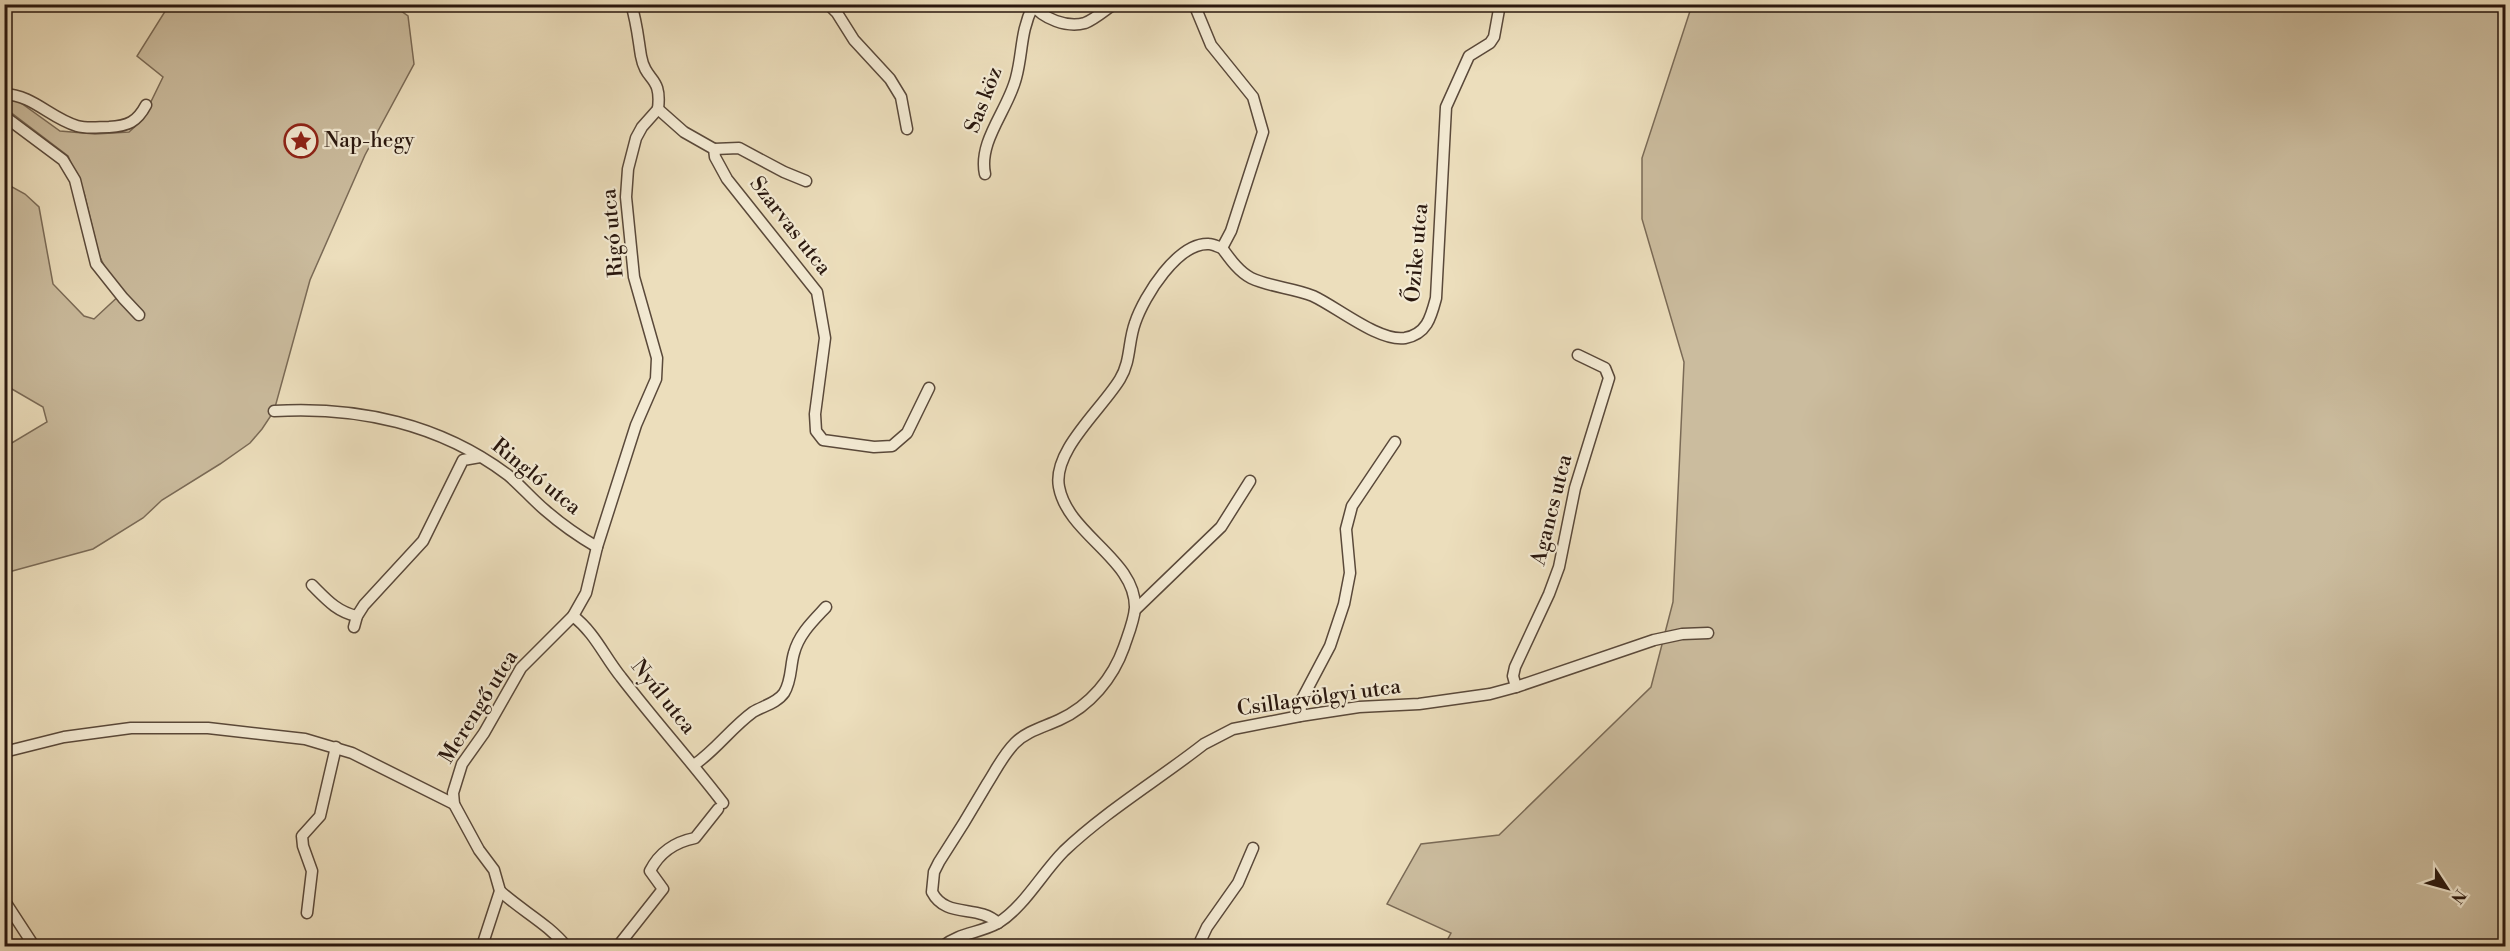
<svg xmlns="http://www.w3.org/2000/svg" width="2510" height="951" viewBox="0 0 2510 951" font-family="'Libre Bodoni',serif">
  <style>
    .green { fill: #cbbc9e; stroke: #7a6a56; stroke-width: 1.5 }
    .lines { fill: none; stroke-linecap: round; stroke-linejoin: round }
    .minor-casing { stroke: #5a493a; stroke-width: 13 }
    .minor { stroke: #f3ead3; stroke-width: 10 }
    .labels { text-anchor: middle; dominant-baseline: central; stroke-width: 4.5; stroke-linejoin: round; paint-order: stroke }
    .street-label { font-size: 21px; fill: #29170e; stroke: #f3ead3 }
    .poi-label { font-size: 21px; fill: #29170e; stroke: #f3ead3; text-anchor: start }
  </style>
  <rect width="100%" height="100%" fill="#ecdebc"/>
  <filter id="stains"><feTurbulence type="fractalNoise" baseFrequency=".00333" numOctaves="4"/><feColorMatrix values="0 0 0 0 .2 0 0 0 0 .09 0 0 0 0 .02 0 0 0 .5 -.17"/></filter>
  <radialGradient id="worn" r=".72"><stop offset=".6" stop-color="#630" stop-opacity="0"/><stop offset="1" stop-color="#630" stop-opacity=".3"/></radialGradient>
  <g class="green">
    <polygon points="391,4 408,16 414,64 365,155 310,280 274,411 262,429 250,443 220,464 162,500 143,518 93,549 5,573 5,447 47,422 43,407 5,385 5,183 25,194 39,207 53,284 84,316 94,319 123,292 111,280 99,255 84,193 68,156 5,108 5,97 14,98 60,131 95,134 129,132 142,120 163,77 137,56 169,5"/>
    <polygon points="1692,5 2505,5 2505,946 1444,946 1451,933 1387,904 1421,844 1499,835 1651,687 1673,602 1684,362 1642,219 1642,158"/>
  </g>
  <g class="lines">
    <defs>
      <g id="minor">
        <path d="M631 4C637 23 638 38 641 56 646 83 662 75 658 109"/>
        <polyline points="828,4 837,13 854,40 890,79 901,97 907,129"/>
        <path d="M1032 4C1043 19 1067 28 1085 23 1095 19 1105 10 1114 4"/>
        <polyline points="1194,4 1211,45 1253,97 1263,132 1231,231 1222,248"/>
        <path d="M4 94C33 95 50 118 77 126 87 129 99 127 109 127 128 126 137 122 146 105"/>
        <polyline points="658,109 684,132 714,149 715,157 727,179 817,292 825,338 815,414 816,431 823,440 874,447 892,446 907,433 929,388"/>
        <polyline points="4,116 63,160 75,180 96,264 123,298 139,315"/>
        <polyline points="714,149 739,148 784,172 806,181"/>
        <path d="M985 174C978 141 1008 110 1016 78 1023 52 1020 32 1033 6"/>
        <path d="M1222 248C1230 259 1239 272 1251 278 1270 287 1294 288 1313 296 1337 307 1379 342 1405 338 1427 334 1431 317 1436 298L1446 107 1469 56 1490 43 1494 37 1500 4"/>
        <path d="M274 411C358 406 440 424 508 475 521 486 532 499 545 510 561 524 578 536 597 547"/>
        <path d="M312 585C326 599 337 612 357 616"/>
        <polyline points="1135,610 1221,527 1250,481"/>
        <path d="M573 616C595 633 604 656 621 677 654 720 690 760 723 803"/>
        <polyline points="354,627 357,616 364,605 423,541 463,460 480,457"/>
        <polyline points="1516,687 1513,676 1515,667 1549,594 1559,567 1575,488 1609,378 1605,368 1578,355"/>
        <polyline points="1300,716 1302,699 1330,646 1344,604 1350,573 1346,529 1352,506 1395,442"/>
        <polyline points="4,752 64,737 131,728 208,728 305,739 352,753 454,804"/>
        <path d="M694 765C716 750 731 728 753 712 763 706 777 703 784 693 792 680 790 666 794 653 799 634 813 621 826 607"/>
        <path d="M500 891C522 911 548 924 566 946"/>
        <polyline points="4,900 34,946"/>
        <polyline points="307,913 312,871 303,846 302,836 320,816 336,747"/>
        <path d="M998 923C1024 907 1042 873 1064 851 1106 811 1158 780 1204 744L1233 729 1300 716 1359 707 1419 704 1490 694 1516 687 1654 640 1682 634 1708 633"/>
        <polyline points="482,946 500,891 494,870 479,850 454,804 453,793 462,764 484,733 521,668 573,616 586,593 597,547 636,425 656,379 657,358 634,277 626,197 628,169 636,138 642,127 658,109"/>
        <path d="M618 946 663 889 650 871C659 853 675 842 695 838L718 809"/>
        <path d="M943 946C959 933 980 933 998 923 978 904 946 919 932 892L934 872 939 862C956 836 972 810 987 784 996 770 1003 755 1015 743 1027 731 1044 727 1059 720 1090 706 1113 678 1124 647 1128 635 1134 621 1135 608 1136 559 1068 535 1059 487 1052 451 1102 409 1120 379 1131 361 1128 342 1135 323 1144 296 1178 242 1209 244 1213 244 1218 247 1222 248"/>
        <polyline points="1198,946 1207,927 1238,883 1253,848"/>
      </g>
    </defs>
    <use href="#minor" class="minor-casing"/>
    <use href="#minor" class="minor"/>
  </g>
  <defs>
    <symbol id="sight-ring" viewBox="-11 -11 22 22"><circle r="9.5" fill="#f3ead3" stroke="#8f2418" stroke-width="1.5"/><path d="M0-6L1.8-2.2L6-1.7L2.9 1.2L3.7 5.4L0 3.3L-3.7 5.4L-2.9 1.2L-6-1.7L-1.8-2.2Z" fill="#8f2418"/></symbol>
  </defs>
  <g fill-rule="evenodd">
    <use href="#sight-ring" x="282" y="122" width="38" height="38"/>
  </g>
  <g class="labels">
    <g class="street-label">
      <text transform="translate(984 100) rotate(-69)">Sas köz</text>
      <text transform="translate(790 226) rotate(52)">Szarvas utca</text>
      <text transform="translate(613 233) rotate(-95)">Rigó utca</text>
      <text transform="translate(1417 253) rotate(-85)">Őzike utca</text>
      <text transform="translate(536 477) rotate(39)">Ringló utca</text>
      <text transform="translate(1552 510) rotate(-76)">Agancs utca</text>
      <text transform="translate(663 697) rotate(51)">Nyúl utca</text>
      <text transform="translate(1319 698) rotate(-8)">Csillagvölgyi utca</text>
      <text transform="translate(479 707) rotate(-58)">Merengő utca</text>
    </g>
    <g class="poi-label">
      <text x="324" y="141">Nap-hegy</text>
    </g>
  </g>
  <rect width="2510" height="951" fill="none" stroke="#ecdebc" stroke-width="24"/>
  <rect x="6" y="6" width="2498" height="939" fill="none" stroke="#29170e" stroke-width="3"/>
  <rect x="12" y="12" width="2486" height="927" fill="none" stroke="#29170e" stroke-width="1.5"/>
  <g transform="translate(2447 888) rotate(126)" stroke="#f3ead3" stroke-width="4.5" paint-order="stroke">
  <path d="M0-4.5L10 22L0 15L-10 22Z" fill="#29170e"/>
  <text y="-9" font-size="16" font-weight="bold" text-anchor="middle" fill="#29170e">N</text>
  </g>
  <rect width="100%" height="100%" filter="url(#stains)"/>
  <rect width="100%" height="100%" fill="url(#worn)"/>
</svg>
